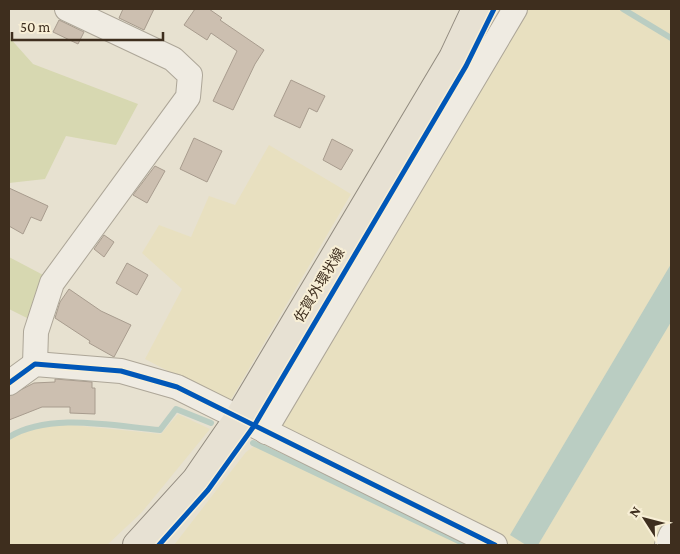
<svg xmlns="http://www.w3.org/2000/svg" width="680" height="554" viewBox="0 0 680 554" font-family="'Crimson Pro','Noto Sans JP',serif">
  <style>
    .farmland { fill: #e8e0c0 }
    .green { fill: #d7d8b1 }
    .water { fill: #bacdc2 }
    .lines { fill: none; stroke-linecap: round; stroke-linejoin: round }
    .stream { stroke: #bacdc2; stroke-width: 6 }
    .building { fill: #ccbfb0; stroke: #a89c8e }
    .minor-casing { stroke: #ada698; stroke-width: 26 }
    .primary-casing { stroke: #928b7f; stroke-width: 30 }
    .minor { stroke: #efebe2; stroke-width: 24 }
    .primary { stroke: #e7e1d3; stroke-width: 28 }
    .cycleway-casing { stroke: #f8efd6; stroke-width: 8 }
    .cycleway { stroke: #0057b8; stroke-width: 5 }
    .labels { text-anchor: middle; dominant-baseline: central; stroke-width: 4; stroke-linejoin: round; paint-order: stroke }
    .street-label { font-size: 14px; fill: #3e2e1e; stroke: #f8efd6 }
  </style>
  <rect width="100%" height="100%" fill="#e7e1d0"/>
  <g class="farmland">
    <polygon points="524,9 671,9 671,518 658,545 174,545 246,452 278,429"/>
    <polygon points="269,145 351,194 229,403 145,359 182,289 142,253 159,225 191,237 209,196 235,205"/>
    <polygon points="178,414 210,429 142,512 107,545 9,545 9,440 18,434 52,423 161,434"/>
  </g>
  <g class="green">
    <polygon points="9,37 33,64 138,104 116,145 66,136 45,179 9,183"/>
    <polygon points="9,257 47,277 27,318 9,309"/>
  </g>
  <polygon class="water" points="671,264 671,322 538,545 526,545 510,535"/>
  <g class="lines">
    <g class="stream">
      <polyline points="623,9 671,38"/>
      <path d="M9 437C50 412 113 426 160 430L176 409 211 423"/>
      <polyline points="253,443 467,545"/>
    </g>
  </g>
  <g class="building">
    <polygon points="123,9 154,9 144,30 119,18"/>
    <polygon points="195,9 209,9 222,18 220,20 264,50 255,64 233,110 213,101 237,51 211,33 207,40 184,25"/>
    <polygon points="59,20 84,32 78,44 53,32"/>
    <polygon points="291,80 325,96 317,112 309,108 300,128 274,116"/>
    <polygon points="194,138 222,151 207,182 180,169"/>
    <polygon points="332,139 353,150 341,170 323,160"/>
    <polygon points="155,166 165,171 147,203 133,195"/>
    <polygon points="9,188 48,206 41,221 31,217 23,234 9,226"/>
    <polygon points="104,235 114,242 104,257 94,249"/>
    <polygon points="127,263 148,275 137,295 116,283"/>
    <polygon points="69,289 101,311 131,325 114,357 89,343 90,341 55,318 60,302"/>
    <polygon points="55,379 92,382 92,388 95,388 95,414 70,413 70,407 42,407 9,420 9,396 34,383 55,382"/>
  </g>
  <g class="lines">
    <defs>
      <g id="minor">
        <polyline points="35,364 36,332 52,283 188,97 190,75 173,59 67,9"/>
        <polyline points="9,383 35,364 121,371 177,387 495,545"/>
        <polyline points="266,432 270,422 515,9"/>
        <polyline points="667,545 671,535"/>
      </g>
      <polyline id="primary" points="137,545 196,480 238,419 453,58 476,9"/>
    </defs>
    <use href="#minor" class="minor-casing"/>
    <use href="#primary" class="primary-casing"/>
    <use href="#minor" class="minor"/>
    <use href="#primary" class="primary"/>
    <defs>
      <g id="cycleway">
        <polyline points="9,383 35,364 121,371 177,387 495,545"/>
        <polyline points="159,545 208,490 254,426 466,66 494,9"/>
      </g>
    </defs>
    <use href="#cycleway" class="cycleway-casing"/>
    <use href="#cycleway" class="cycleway"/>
  </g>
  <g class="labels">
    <g class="street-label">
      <text transform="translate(319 285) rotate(-59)">佐賀外環状線</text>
    </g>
  </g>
  <rect width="680" height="554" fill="none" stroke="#3e2e1e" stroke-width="20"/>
  <g transform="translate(645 519) rotate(306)" stroke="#f8efd6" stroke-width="4" paint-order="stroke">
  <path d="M0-4L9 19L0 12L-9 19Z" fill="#3e2e1e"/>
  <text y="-8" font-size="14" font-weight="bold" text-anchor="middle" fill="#3e2e1e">N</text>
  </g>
  <path d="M12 32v8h151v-8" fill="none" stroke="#3e2e1e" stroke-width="2.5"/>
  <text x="20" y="32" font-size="15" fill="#3e2e1e" stroke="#f8efd6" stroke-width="4" paint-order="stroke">50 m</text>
</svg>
